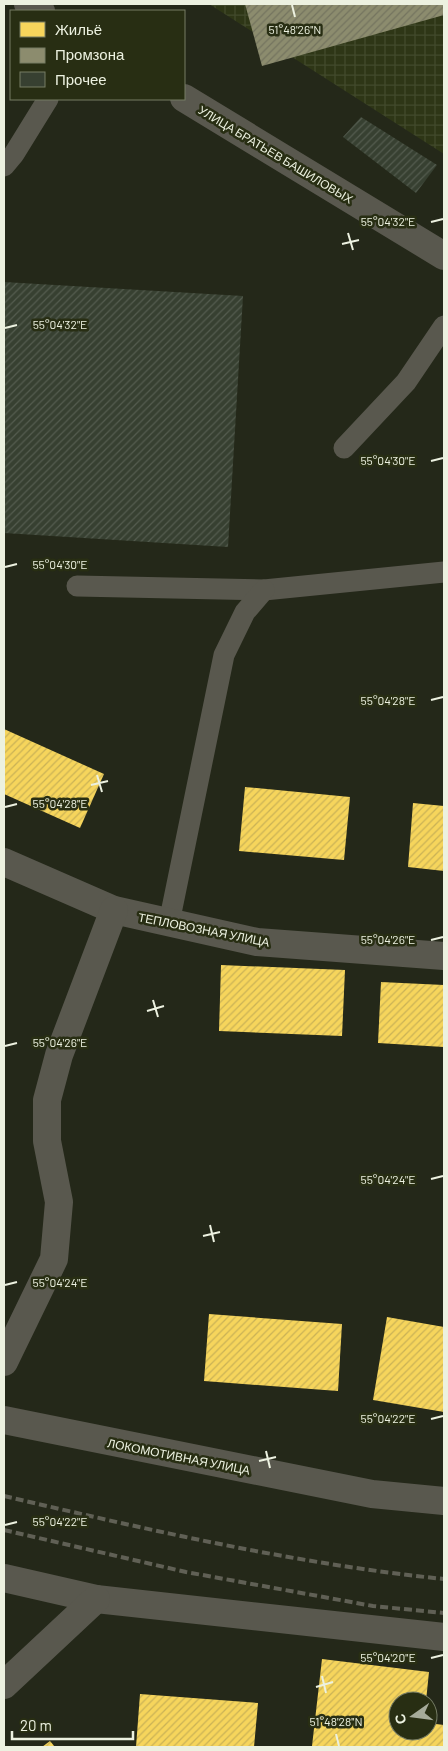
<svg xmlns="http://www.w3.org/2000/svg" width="448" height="1751" viewBox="0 0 448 1751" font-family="Barlow,sans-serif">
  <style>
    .industrial { fill: url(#industrial-grid) }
    .homes { fill: url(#homes-hatch) }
    .industry { fill: url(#industry-hatch) }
    .building { fill: url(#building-hatch) }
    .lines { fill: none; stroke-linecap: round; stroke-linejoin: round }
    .service { stroke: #59584e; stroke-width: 21 }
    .minor { stroke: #59584e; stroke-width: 28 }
    .tertiary { stroke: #59584e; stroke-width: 28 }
    .rail { stroke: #606055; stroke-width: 4; stroke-dasharray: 8 4; stroke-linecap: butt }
    .ticks { fill: none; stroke: #ecf1e0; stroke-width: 2 }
    .labels { text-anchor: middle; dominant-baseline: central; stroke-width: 5; stroke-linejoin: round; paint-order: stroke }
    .street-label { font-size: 12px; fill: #ecf1e0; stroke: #282e13 }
    .ticks-label { font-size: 12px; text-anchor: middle; fill: #ecf1e0; stroke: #282e13; stroke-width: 5; stroke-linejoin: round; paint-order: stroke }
  </style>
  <defs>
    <pattern id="industrial-grid" width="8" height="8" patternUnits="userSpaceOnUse" patternTransform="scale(1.25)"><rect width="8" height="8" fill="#2e3616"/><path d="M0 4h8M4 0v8" fill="none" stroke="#424a2c"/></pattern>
    <pattern id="homes-hatch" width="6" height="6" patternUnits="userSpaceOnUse" patternTransform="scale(1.25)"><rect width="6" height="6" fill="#f6d55c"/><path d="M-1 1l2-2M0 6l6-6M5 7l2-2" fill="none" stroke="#cab256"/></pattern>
    <pattern id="industry-hatch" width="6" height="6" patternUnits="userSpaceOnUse" patternTransform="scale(1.25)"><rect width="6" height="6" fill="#8c8c6e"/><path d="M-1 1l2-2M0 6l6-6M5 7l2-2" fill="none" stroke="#74745f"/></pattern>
    <pattern id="building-hatch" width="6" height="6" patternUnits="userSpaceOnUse" patternTransform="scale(1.25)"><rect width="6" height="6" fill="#374031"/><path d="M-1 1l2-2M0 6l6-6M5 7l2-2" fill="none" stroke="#545c4f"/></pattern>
  </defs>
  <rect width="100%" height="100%" fill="#242819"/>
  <polygon class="industrial" points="209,4 444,4 444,154"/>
  <g class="homes">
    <polygon points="4,729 104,774 80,828 4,794"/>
    <polygon points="245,787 350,797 344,860 239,851"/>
    <polygon points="413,803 444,806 444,871 408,867"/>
    <polygon points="221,965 345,970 342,1036 219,1031"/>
    <polygon points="381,982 444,985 444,1047 378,1043"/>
    <polygon points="209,1314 342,1324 338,1391 204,1381"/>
    <polygon points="387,1317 444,1327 444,1412 373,1400"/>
    <polygon points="322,1659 429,1672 426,1701 398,1701 398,1731 428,1731 428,1723 444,1725 444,1747 312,1746"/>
    <polygon points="140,1694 258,1703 254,1747 136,1747"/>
    <polygon points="50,1741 55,1747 42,1747"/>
  </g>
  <polygon class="industry" points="245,4 444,4 444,15 262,66"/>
  <g class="building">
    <polygon points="361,117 437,165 416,193 343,137"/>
    <polygon points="4,282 243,296 228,547 4,533"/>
  </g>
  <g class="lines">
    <g class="service">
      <polyline points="4,166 14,154 48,99"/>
      <polyline points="344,448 406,382 444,326"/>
      <polyline points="77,586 264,590 444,572"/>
      <polyline points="169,923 224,655 245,612 264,590"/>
    </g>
    <g class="minor">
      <polyline points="4,862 114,910 257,942 444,956"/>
      <polyline points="4,1362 54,1259 59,1202 47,1141 47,1100 59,1055 114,910"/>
      <polyline points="4,1578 96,1599 444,1637"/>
      <polyline points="4,1685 96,1599"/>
    </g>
    <g class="tertiary">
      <polyline points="28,4 41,11"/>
      <polyline points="184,98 444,256"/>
      <polyline points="4,1420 372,1494 444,1501"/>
    </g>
    <g class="rail">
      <path d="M4 1496C149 1530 296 1564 444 1579"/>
      <polyline points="4,1530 186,1572 373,1606 444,1613"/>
    </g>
  </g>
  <path class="ticks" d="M292 5 295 17M431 222 443 219M348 233 353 250M342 244 359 240M5 328 17 325M431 461 443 458M5 567 17 564M431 700 443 697M97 775 102 792M91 785 108 781M5 807 17 804M431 940 443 937M153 1000 158 1017M147 1011 164 1006M5 1046 17 1043M431 1179 443 1176M210 1225 214 1242M203 1236 220 1232M5 1285 17 1282M431 1419 443 1416M266 1451 270 1468M259 1461 276 1457M5 1525 17 1522M431 1658 443 1655M322 1676 326 1693M316 1687 333 1682M336 1734 339 1746"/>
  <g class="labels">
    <g class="street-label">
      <text transform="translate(276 154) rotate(31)">УЛИЦА БРАТЬЕВ БАШИЛОВЫХ</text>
      <text transform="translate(204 929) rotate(11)">ТЕПЛОВОЗНАЯ УЛИЦА</text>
      <text transform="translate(179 1456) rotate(11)">ЛОКОМОТИВНАЯ УЛИЦА</text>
    </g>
  </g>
  <g class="ticks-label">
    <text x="295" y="34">51°48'26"N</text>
    <text x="388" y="226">55°04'32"E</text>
    <text x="60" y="329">55°04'32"E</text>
    <text x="388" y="465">55°04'30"E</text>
    <text x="60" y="569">55°04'30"E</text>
    <text x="388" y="705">55°04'28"E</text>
    <text x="60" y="808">55°04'28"E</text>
    <text x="388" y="944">55°04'26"E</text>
    <text x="60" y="1047">55°04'26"E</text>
    <text x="388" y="1184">55°04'24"E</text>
    <text x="60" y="1287">55°04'24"E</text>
    <text x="388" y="1423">55°04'22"E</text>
    <text x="60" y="1526">55°04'22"E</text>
    <text x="388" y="1662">55°04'20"E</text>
    <text x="336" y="1726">51°48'28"N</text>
  </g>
  <rect width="448" height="1751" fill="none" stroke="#ecf1e0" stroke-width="10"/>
  <rect x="10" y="10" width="175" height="90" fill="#282e13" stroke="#767c65"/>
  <rect x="20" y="22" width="25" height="15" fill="#f6d55c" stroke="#767c65"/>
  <text x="55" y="35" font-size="15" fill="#ecf1e0">Жильё</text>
  <rect x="20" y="48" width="25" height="15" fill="#8c8c6e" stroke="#767c65"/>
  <text x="55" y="60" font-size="15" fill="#ecf1e0">Промзона</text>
  <rect x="20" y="72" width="25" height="15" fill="#374031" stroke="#767c65"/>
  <text x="55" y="85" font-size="15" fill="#ecf1e0">Прочее</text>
  <g transform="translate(413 1716) rotate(256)"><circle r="24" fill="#282e13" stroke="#767c65"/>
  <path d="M0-4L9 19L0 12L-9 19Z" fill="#a6ab9a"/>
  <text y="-8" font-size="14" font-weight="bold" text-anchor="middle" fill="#ecf1e0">С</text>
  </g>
  <path d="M12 1731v8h121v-8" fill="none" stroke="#ecf1e0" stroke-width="2.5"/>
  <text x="20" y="1731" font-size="15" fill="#ecf1e0" stroke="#282e13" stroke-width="4" paint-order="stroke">20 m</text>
</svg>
